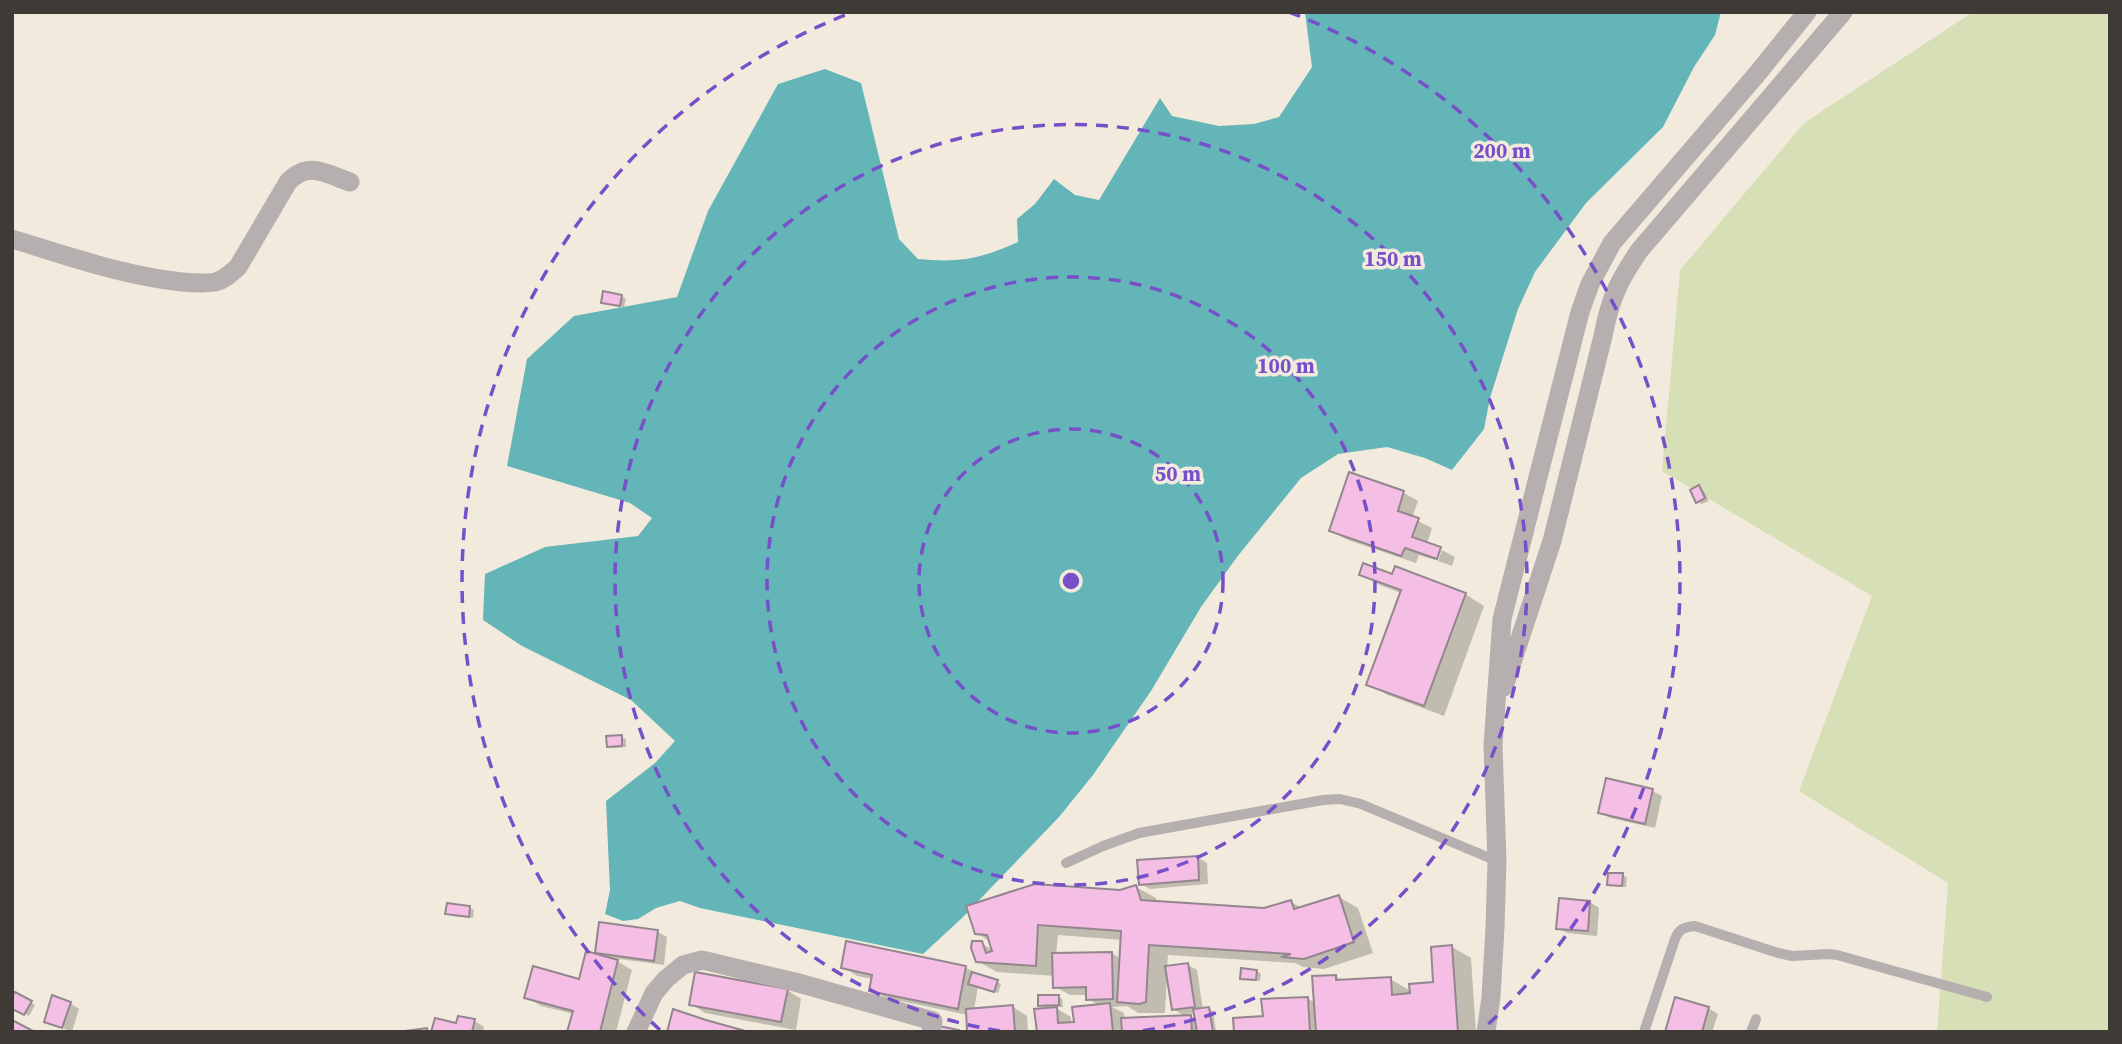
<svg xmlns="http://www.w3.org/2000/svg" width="2122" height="1044" viewBox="0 0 2122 1044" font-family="'Source Serif 4',serif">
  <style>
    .green { fill: #d7dfb6 }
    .water { fill: #64b5b8 }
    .shadow { fill: #0003; fill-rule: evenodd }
    .building { fill: #f5bee4; stroke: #93868e; stroke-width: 2 }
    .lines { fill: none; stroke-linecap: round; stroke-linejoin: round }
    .service { stroke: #b6afb0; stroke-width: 10 }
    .minor { stroke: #b6afb0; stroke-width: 19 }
    .tertiary { stroke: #b6afb0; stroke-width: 19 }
    .ring { fill: none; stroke: #774fc8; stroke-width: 3.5; stroke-dasharray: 12 9 }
    .centre { fill: #774fc8; stroke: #f2ebdd; stroke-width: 3.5 }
    .ring-label { font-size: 21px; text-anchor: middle; font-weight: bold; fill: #774fc8; stroke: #f2ebdd; stroke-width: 7; stroke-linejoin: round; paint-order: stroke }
  </style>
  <rect width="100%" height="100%" fill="#f2ebdd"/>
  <polygon class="green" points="1973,12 2110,12 2110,1032 1937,1032 1948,883 1799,791 1872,596 1662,471 1680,270 1804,123"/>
  <path class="water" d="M1305 12H1721L1715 35 1694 67 1663 127 1586 203 1535 272 1518 309 1490 398 1484 429 1452 470 1425 458 1387 447 1338 454 1301 478 1237 557 1201 607 1151 691 1093 775 1059 817 962 918 923 954 700 908 680 901 656 908 638 919 623 921 605 914 610 890 606 801 655 763 675 741 631 700 522 646 483 620 485 574 545 547 638 536 652 518 630 503 507 466 527 359 574 316 677 297 708 211 778 84 825 69 861 83 899 239 918 259C959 263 980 259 1018 242L1017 219 1035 204 1054 179 1075 195 1099 200 1160 98 1172 116 1219 126 1254 124 1279 117 1312 67Z"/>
  <g class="shadow">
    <polygon points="621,296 626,299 624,307 603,302"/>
    <polygon points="1350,474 1404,493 1418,501 1412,518 1432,528 1427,544 1439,549 1435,560 1419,555 1416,563 1345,539 1331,530"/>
    <polygon points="1699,487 1703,490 1709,501 1702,504 1698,502"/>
    <polygon points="1442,550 1455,557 1452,566 1438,561"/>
    <polygon points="1361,574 1393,576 1465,594 1484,606 1444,716 1388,695 1368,684 1401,593 1380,585"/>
    <polygon points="621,737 626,739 626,747 613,748 609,746"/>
    <polygon points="1652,791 1662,796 1655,828 1610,818 1600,812"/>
    <polygon points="1197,857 1207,863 1208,884 1150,889 1141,884"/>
    <polygon points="1623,875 1627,878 1626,887 1613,886 1609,884"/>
    <path d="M1136 887 1156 898 1157 903 1265 910 1291 902 1302 908 1339 897 1358 908 1373 953 1324 969 1303 967 1295 963 1168 955 1167 968 1188 965 1197 970 1203 1010 1209 1009 1213 1011 1216 1031 1212 1032H1039L1047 1009 1040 1005 1058 996 1062 999 1063 1007H1054L1071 1017V1024L1101 1006 1088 999V995H1070L1055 987V976L997 972 977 961 981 943 994 951 991 942 976 933ZM1058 935 1123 940 1121 959 1112 953 1056 955ZM1167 976 1173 1009 1186 1017 1125 1020 1124 1013 1112 1007 1127 1006 1138 1013H1165ZM1195 1013 1197 1020 1186 1014Z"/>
    <polygon points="1560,900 1590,902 1599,908 1597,936 1567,933 1558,928"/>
    <polygon points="448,905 470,908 474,910 473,918 451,916 447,913"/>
    <polygon points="658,932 667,937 664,965 612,958 632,970 616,1032 569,1032 574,1014 541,1006 526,997 580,981 607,957 597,952"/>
    <polygon points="847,943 966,968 997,982 1001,984 998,993 978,986 974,1010 1013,1007 1027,1016 1028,1032 969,1032 968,1015 886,998 871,990 873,979 857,976 843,967"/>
    <polygon points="1452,947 1471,958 1476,1032 1235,1032 1308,999 1316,1003 1335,976 1344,981 1390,979 1411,991 1434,984"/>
    <polygon points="1257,971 1261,974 1260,981 1246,980 1242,978"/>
    <polygon points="787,990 801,999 796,1030 705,1013 691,1004"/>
    <polygon points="16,994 35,1005 29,1016 12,1007"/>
    <polygon points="70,1003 79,1009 72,1032 46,1021"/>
    <polygon points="1708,1008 1718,1014 1712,1032 1667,1032"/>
    <polygon points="459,1018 475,1021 484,1027 483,1032 433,1032 457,1025"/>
  </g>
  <g class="building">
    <polygon points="603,291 622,295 620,306 601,303"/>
    <polygon points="1349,472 1404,491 1398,511 1419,518 1412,537 1441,547 1437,559 1405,548 1401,556 1329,531"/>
    <polygon points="1699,485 1705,498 1696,503 1690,490"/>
    <polygon points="1363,563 1392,574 1395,566 1466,593 1424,706 1366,685 1401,590 1359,575"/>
    <polygon points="622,735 622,746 607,747 606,736"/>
    <polygon points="1606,778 1653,789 1645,824 1598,813"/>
    <polygon points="1198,856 1199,880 1139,885 1137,860"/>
    <polygon points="1608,873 1623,873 1622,886 1607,885"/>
    <polygon points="1035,884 1120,890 1136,885 1141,900 1264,908 1291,900 1294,909 1339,895 1354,942 1304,959 1281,957 1291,954 1149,945 1146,1002 1139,1004 1117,1002 1121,931 1038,925 1036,966 976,962 971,948 972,941 982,941 986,953 992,951 987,935 975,934 966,906"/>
    <polygon points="1559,898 1590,901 1588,931 1556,929"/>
    <polygon points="447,903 470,906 469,917 445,914"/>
    <polygon points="599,922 658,930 654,961 595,953"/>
    <polygon points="846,941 966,966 958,1009 869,991 872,975 841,968"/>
    <polygon points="1452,945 1458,1032 1316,1032 1312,976 1336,975 1336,980 1391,977 1392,995 1410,993 1409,984 1433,982 1431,947"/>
    <polygon points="586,951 618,960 600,1032 567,1032 573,1011 524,998 533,966 579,979"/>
    <polygon points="1112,952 1113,999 1086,1000 1086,987 1053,988 1052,953"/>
    <polygon points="1188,963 1195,1007 1172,1010 1165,966"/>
    <polygon points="1241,968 1257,970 1256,980 1240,979"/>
    <polygon points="695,972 788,989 781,1022 689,1005"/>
    <polygon points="972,972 998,980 994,992 968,984"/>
    <polygon points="15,992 32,1001 24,1015 12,1009 12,997"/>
    <polygon points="52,995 71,1002 62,1028 44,1022"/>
    <polygon points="1038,995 1059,995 1059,1005 1038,1006"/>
    <polygon points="1308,997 1310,1032 1234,1032 1233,1018 1263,1016 1261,999"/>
    <polygon points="1675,997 1709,1007 1702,1032 1665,1032"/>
    <polygon points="1110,1003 1113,1032 1037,1032 1034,1009 1057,1007 1058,1023 1074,1022 1072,1007"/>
    <polygon points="1013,1005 1015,1032 967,1032 966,1009"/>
    <polygon points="1209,1007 1213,1032 1197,1032 1193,1009"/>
    <polygon points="673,1009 706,1020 749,1032 667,1032"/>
    <polygon points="1191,1015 1192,1032 1122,1032 1121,1018"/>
    <polygon points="458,1016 475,1019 472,1032 431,1032 435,1018 456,1023"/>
    <polygon points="12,1020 35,1032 12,1032"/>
    <polygon points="939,1026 959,1030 959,1032 937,1032"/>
    <polygon points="427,1028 428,1032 397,1032"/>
  </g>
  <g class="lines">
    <g class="service">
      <polyline points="1066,863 1103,846 1139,833 1323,800 1340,799 1361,804 1497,861"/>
      <path d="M1644 1032 1675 939C1679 929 1684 927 1695 926L1778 953 1792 956 1828 954 1837 955 1987 997"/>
      <polyline points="1751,1032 1756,1019"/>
    </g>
    <g class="minor">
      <path d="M12 239C68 256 124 276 182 282 193 283 204 284 215 282 224 280 231 273 238 267L288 182C309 160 326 174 350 182"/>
      <polyline points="636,1032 654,993 666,979 683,965 702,960 795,982 933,1021 931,1032"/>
    </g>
    <g class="tertiary">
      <path d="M1504 687 1552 541 1603 336C1610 299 1618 282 1639 251L1843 12"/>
      <polyline points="1486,1032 1491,997 1495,927 1497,861 1493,745 1502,619 1580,312 1590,284 1612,243 1757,74 1807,12"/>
    </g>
  </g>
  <g class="ring">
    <circle cx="1071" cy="581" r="152"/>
    <circle cx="1071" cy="581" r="304"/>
    <path d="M1000 1031A456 456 0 1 1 1142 1031"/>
    <path d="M660 1030A609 609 0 0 1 853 12M1289 12A609 609 0 0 1 1482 1030"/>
  </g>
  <circle cx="1071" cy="581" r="10" class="centre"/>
  <g class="ring-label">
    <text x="1502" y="158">200 m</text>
    <text x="1393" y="266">150 m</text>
    <text x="1286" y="373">100 m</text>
    <text x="1178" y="481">50 m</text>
  </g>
  <rect width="2122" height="1044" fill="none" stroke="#3e3b36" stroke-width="28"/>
</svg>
